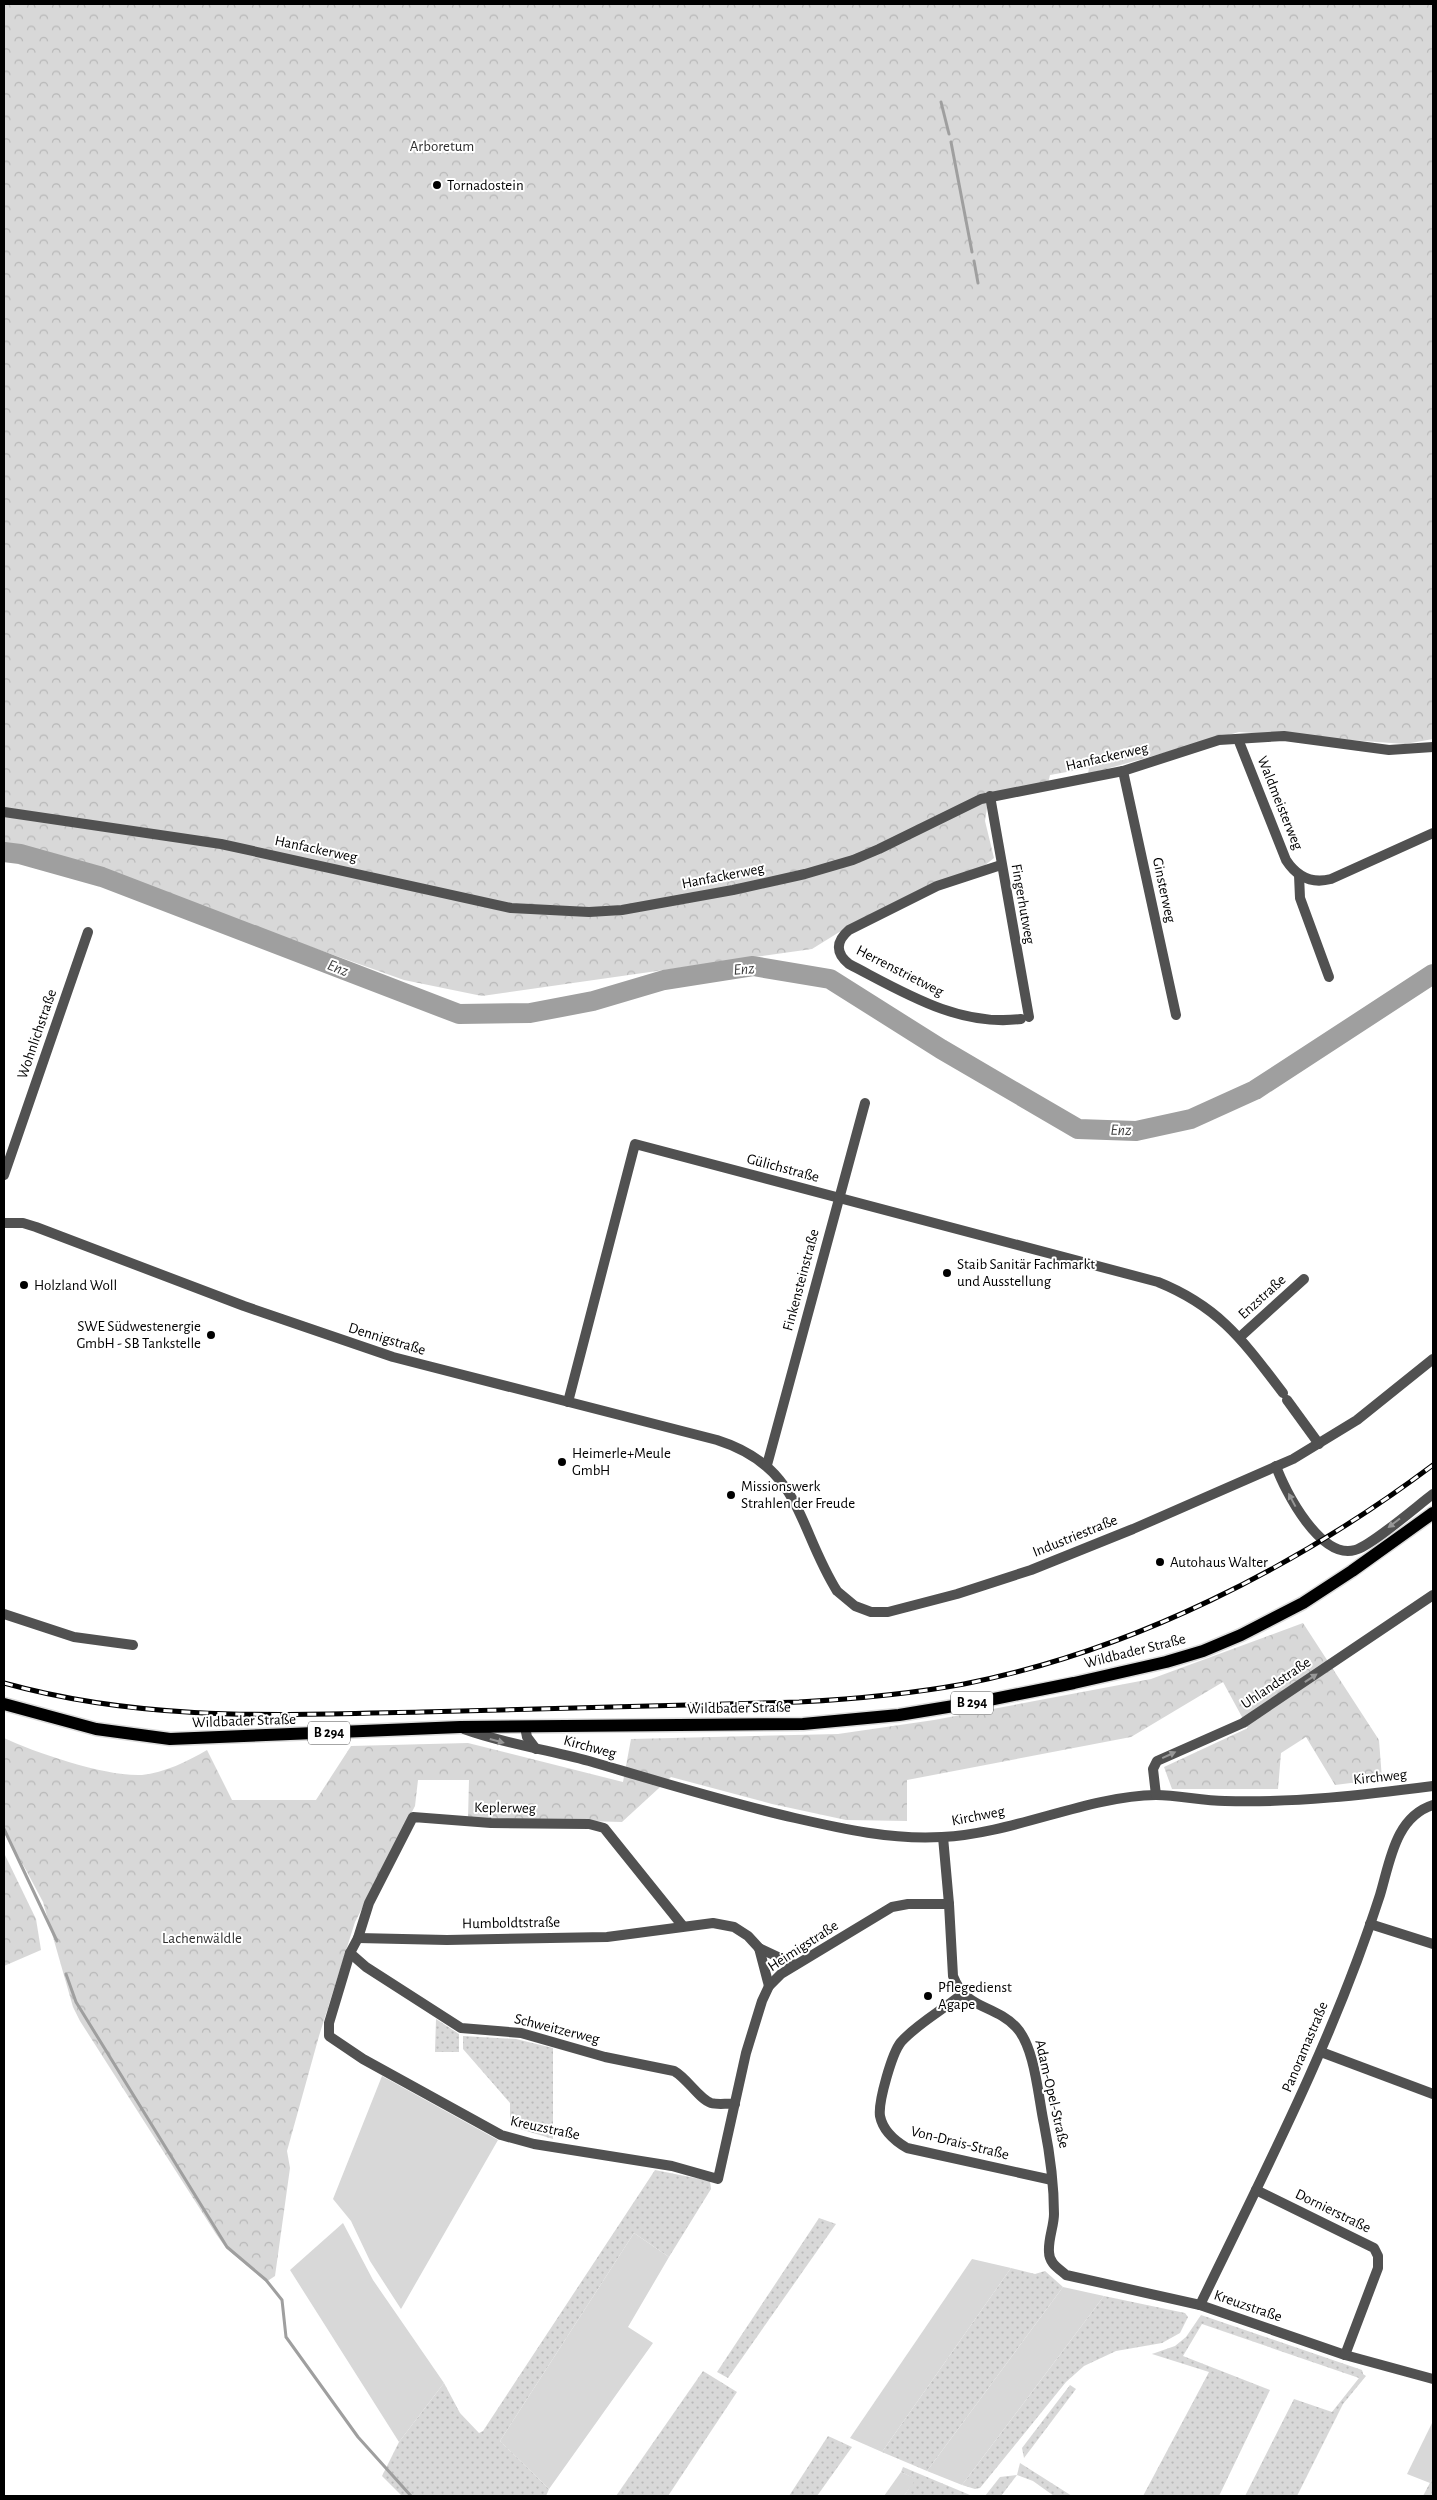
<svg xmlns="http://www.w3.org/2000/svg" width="1437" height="2500" viewBox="0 0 1437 2500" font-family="'Alegreya Sans',sans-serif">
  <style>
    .grass { fill: url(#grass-dots) }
    .forest { fill: url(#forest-crowns) }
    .garden { fill: #d8d8d8 }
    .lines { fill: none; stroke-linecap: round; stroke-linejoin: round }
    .stream { stroke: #9f9f9f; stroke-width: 3 }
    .river { stroke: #9f9f9f; stroke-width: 20 }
    .primary-casing { stroke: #dbdbdb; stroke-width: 15 }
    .minor { stroke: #515151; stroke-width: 10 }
    .primary { stroke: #000; stroke-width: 12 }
    .rail-casing { stroke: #000; stroke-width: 5 }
    .rail { stroke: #fff; stroke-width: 3; stroke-dasharray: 9; stroke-linecap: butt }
    .oneway { fill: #979797 }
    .poi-dot { fill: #000; stroke: #fff; stroke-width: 2 }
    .labels { text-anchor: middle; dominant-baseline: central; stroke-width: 4; stroke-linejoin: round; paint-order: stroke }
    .shield { fill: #fff; stroke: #4c4c4c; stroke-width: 1 }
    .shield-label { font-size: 14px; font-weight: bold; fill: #000 }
    .park-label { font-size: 15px; fill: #2f2f2f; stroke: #fff }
    .poi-label { font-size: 15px; fill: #000; stroke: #fff; text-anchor: start }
    .street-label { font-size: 15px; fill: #000; stroke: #fff }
    .water-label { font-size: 16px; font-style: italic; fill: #404040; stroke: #fff }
  </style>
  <defs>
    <pattern id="grass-dots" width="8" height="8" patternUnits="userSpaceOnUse" patternTransform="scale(1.25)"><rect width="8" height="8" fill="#d8d8d8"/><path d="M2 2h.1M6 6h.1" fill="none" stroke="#b8b8b8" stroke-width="1.8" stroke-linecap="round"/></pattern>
    <pattern id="forest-crowns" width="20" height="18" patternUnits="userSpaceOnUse" patternTransform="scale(1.25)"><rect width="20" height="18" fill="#d8d8d8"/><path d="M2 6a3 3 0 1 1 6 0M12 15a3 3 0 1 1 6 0" fill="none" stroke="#b8b8b8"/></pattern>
  </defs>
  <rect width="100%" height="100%" fill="#fff"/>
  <g class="grass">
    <polygon points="436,2019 459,2034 459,2052 435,2052"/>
    <polygon points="463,2036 516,2039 553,2048 553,2139 510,2126 510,2103 463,2049"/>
    <polygon points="655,2170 710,2181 711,2189 669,2257 634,2233 500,2441 549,2489 546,2496 402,2496 382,2476 399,2442 444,2383 460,2413 479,2433 483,2431"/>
    <polygon points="819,2218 836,2224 728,2378 717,2372"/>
    <polygon points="1011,2268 1035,2274 1045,2271 1063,2287 927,2471 882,2452"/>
    <polygon points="1104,2296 1185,2313 1188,2317 1180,2333 1162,2343 1116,2351 1084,2366 1066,2382 980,2488 975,2489 962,2485"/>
    <polygon points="1201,2315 1362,2370 1363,2374 1366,2376 1343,2404 1297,2496 1245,2496 1294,2399 1332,2412 1359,2378 1202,2324 1183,2356 1270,2390 1219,2496 1143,2496 1209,2372 1152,2354 1175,2346 1186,2337"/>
    <polygon points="703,2371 737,2392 668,2496 616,2496"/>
    <polygon points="1070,2385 1076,2389 1024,2458 1022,2448"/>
    <polygon points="828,2436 852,2447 817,2496 789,2496"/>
    <polygon points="1020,2463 1072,2496 1054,2496 1033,2481 1017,2475 1001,2496 985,2496 1000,2477 1017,2475"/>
    <polygon points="903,2467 970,2495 970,2496 904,2496 915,2479 901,2472"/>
    <polygon points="1433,2477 1433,2496 1423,2496"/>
  </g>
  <g class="forest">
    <polygon points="4,4 1433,4 1433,739 1405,744 1239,732 1088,774 1089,768 1050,775 1048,783 989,795 985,821 994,858 984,866 841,931 812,949 482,996 404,980 97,871 24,851 4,848"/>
    <path d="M1303 1623 1379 1740 1382 1779 1335 1785 1306 1737 1281 1753 1278 1789H1172L1164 1767 1248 1728 1223 1682 1131 1737 907 1780V1821L846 1820 772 1804 671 1777 622 1822 468 1818 469 1780H418L415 1806 355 1922 319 2036 287 2151 290 2168 275 2276 266 2282 226 2248 216 2234 80 2021 73 2007 43 1902 26 1870 4 1833V1738C36 1753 107 1777 142 1775 164 1773 188 1761 207 1750L232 1800H316L351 1746 468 1743 623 1782 631 1739 838 1734 934 1720 1151 1679Z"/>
    <polygon points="4,1853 36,1919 41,1950 4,1966"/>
  </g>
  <g class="garden">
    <polygon points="382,2076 498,2140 401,2309 370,2261 351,2221 333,2199"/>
    <polygon points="343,2223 373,2280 444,2383 399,2442 290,2270"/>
    <polygon points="634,2233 669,2257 628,2327 653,2343 549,2489 500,2441"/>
    <polygon points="972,2259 1011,2268 882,2452 850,2438"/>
    <polygon points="1063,2287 1104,2296 962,2485 927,2471"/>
    <polygon points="1433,2421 1433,2477 1430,2483 1407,2474"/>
    <polygon points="901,2472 916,2479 904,2496 884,2496"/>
  </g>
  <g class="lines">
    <g class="stream">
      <polyline points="941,102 949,134"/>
      <polyline points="951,142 972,252"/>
      <polyline points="974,261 978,283"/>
      <polyline points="4,1829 57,1941"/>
      <polyline points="66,1974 76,2002 227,2247 266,2280 282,2300 286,2337 358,2437 411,2496"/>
    </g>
    <polyline class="river" points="4,852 20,854 102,877 459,1014 530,1013 593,1001 664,980 753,966 830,979 941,1049 1078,1129 1136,1131 1191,1119 1255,1090 1433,974"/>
    <defs>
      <polyline id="primary" points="4,1704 96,1729 170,1739 460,1727 803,1724 899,1715 984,1701 1074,1683 1166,1662 1203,1651 1241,1635 1303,1603 1352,1571 1433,1513"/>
    </defs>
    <use href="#primary" class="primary-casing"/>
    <g class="minor">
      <path d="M1238 739 1286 860C1297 877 1312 884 1331 879L1433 833"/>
      <polyline points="1123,771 1176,1015"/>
      <polyline points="990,796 1029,1017"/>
      <polyline points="4,812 221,844 511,908 589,912 622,910 733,890 805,874 853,860 879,849 981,799 1123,771 1219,740 1284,736 1389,750 1433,747"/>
      <path d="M1001 865 937 886 849 930C836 941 835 953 849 964 903 992 958 1027 1021 1019"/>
      <polyline points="1299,875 1300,898 1329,977"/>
      <polyline points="4,1175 88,932"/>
      <path d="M4 1223H23L36 1227 244 1306 393 1357 717 1440C802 1467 797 1527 837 1591L855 1606 871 1612H888L957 1594 1031 1570 1133 1529 1293 1459 1357 1420 1433 1359"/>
      <polyline points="1240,1337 1304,1279"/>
      <polyline points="1287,1400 1319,1444"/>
      <path d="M568 1402 635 1144 1158 1282C1220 1307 1244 1342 1283 1393"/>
      <polyline points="767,1465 865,1103"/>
      <path d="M1276 1466C1285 1492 1321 1560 1355 1550 1371 1546 1417 1506 1433 1494"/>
      <polyline points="4,1614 74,1637 133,1645"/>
      <polyline points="525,1727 527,1737 536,1749"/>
      <path d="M464 1729C504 1744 547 1749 589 1761 657 1781 725 1802 795 1818 843 1829 892 1840 942 1837 1012 1834 1087 1796 1156 1795 1179 1795 1202 1801 1225 1801 1295 1803 1364 1795 1433 1786"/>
      <polyline points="1156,1795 1153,1769 1157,1761 1243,1723 1433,1595"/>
      <path d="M949 1904 953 1976C966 2010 994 2004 1016 2027 1035 2047 1038 2096 1044 2124 1050 2154 1054 2183 1054 2214 1054 2226 1048 2239 1049 2252 1049 2263 1058 2268 1066 2275L1200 2305 1345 2355 1433 2379"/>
      <polyline points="1370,1924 1433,1944"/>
      <polyline points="682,1925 604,1828 589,1824 491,1823 413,1817 369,1903 358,1938 350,1953 329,2023 329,2036 363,2059 501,2135 534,2144 672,2166 718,2179 746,2053 762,2001 769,1986 781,1974 892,1907 908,1904 949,1904 943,1837"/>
      <polyline points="358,1938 447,1940 607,1937 713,1923 734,1927 748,1936 759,1948 795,1965"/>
      <polyline points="759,1948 769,1986"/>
      <path d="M350 1953 366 1967 461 2028 521 2033 605 2057 674 2071C687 2078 699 2099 711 2103 718 2105 728 2103 735 2104"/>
      <path d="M962 1994C943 2010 917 2024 901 2042 892 2053 878 2102 880 2116 883 2131 895 2141 907 2148L1052 2180"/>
      <polyline points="1321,2052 1433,2094"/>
      <polyline points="1256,2190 1374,2248 1378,2256 1378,2268 1345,2355"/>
      <path d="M1200 2305C1265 2171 1334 2038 1380 1895 1390 1862 1395 1817 1433 1805"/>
    </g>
    <use href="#primary" class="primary"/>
    <defs>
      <path id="rail" d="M4 1683C144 1722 278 1715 422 1712 548 1709 673 1705 799 1702 855 1699 910 1694 964 1684 1132 1651 1297 1567 1433 1465"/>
    </defs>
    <use href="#rail" class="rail-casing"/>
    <use href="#rail" class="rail"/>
  </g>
  <defs><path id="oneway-solid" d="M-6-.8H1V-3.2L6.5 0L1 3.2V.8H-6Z" transform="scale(1.25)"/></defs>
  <g class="oneway">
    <use href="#oneway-solid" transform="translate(1292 1500) rotate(-118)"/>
    <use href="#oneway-solid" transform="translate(1394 1523) rotate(143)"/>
    <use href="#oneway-solid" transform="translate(1311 1678) rotate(-34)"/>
    <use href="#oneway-solid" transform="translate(497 1741) rotate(15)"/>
    <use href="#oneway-solid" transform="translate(1169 1755) rotate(-25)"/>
  </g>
  <g class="poi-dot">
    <circle cx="437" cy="185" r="5"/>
    <circle cx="947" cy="1273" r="5"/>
    <circle cx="24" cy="1285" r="5"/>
    <circle cx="211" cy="1335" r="5"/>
    <circle cx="562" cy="1462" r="5"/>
    <circle cx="731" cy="1495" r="5"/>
    <circle cx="1160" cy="1562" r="5"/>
    <circle cx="928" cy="1996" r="5"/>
  </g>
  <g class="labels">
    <g class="shield">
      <rect x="951" y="1691.5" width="42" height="23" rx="4"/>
      <rect x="308" y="1721.5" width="42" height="23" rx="4"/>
    </g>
    <g class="shield-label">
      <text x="972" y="1703">B 294</text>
      <text x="329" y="1733">B 294</text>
    </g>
    <g class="park-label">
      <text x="442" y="146">Arboretum</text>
      <text x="202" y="1938">Lachenwäldle</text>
    </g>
    <g class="poi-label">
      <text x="447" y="185">Tornadostein</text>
      <text x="957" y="1264">Staib Sanitär Fachmarkt<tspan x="957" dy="17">und Ausstellung</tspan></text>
      <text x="34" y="1285">Holzland Woll</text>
      <text x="201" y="1326" text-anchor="end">SWE Südwestenergie<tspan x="201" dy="17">GmbH - SB Tankstelle</tspan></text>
      <text x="572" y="1453">Heimerle+Meule<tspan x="572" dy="17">GmbH</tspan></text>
      <text x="741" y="1486">Missionswerk<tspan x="741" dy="17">Strahlen der Freude</tspan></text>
      <text x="1170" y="1562">Autohaus Walter</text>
      <text x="938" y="1987">Pflegedienst<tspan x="938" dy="17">Agape</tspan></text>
    </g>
    <g class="street-label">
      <text transform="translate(1107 757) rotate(-13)">Hanfackerweg</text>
      <text transform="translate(1280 803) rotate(68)">Waldmeisterweg</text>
      <text transform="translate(316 849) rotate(12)">Hanfackerweg</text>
      <text transform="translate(723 876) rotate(-11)">Hanfackerweg</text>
      <text transform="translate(1164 890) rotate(78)">Ginsterweg</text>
      <text transform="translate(1023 904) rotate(80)">Fingerhutweg</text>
      <text transform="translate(900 971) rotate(27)">Herrenstrietweg</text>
      <text transform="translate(37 1034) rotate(-71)">Wohnlichstraße</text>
      <text transform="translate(783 1168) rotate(15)">Gülichstraße</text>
      <text transform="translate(801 1280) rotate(-75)">Finkensteinstraße</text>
      <text transform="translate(1262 1297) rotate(-42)">Enzstraße</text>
      <text transform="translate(387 1339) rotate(17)">Dennigstraße</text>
      <text transform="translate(1075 1536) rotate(-22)">Industriestraße</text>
      <text transform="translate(1135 1651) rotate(-14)">Wildbader Straße</text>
      <text transform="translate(1276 1683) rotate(-34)">Uhlandstraße</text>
      <text transform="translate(739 1708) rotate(-1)">Wildbader Straße</text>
      <text transform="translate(244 1721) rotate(-2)">Wildbader Straße</text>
      <text transform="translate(590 1747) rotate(15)">Kirchweg</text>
      <text transform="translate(1380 1777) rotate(-6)">Kirchweg</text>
      <text transform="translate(505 1808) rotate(1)">Keplerweg</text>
      <text transform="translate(978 1816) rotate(-11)">Kirchweg</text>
      <text transform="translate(511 1923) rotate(-1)">Humboldtstraße</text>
      <text transform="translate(803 1946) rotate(-33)">Heimigstraße</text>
      <text transform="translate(557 2029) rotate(14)">Schweitzerweg</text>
      <text transform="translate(1305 2047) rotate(-67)">Panoramastraße</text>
      <text transform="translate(1052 2094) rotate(77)">Adam-Opel-Straße</text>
      <text transform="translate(545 2128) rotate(12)">Kreuzstraße</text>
      <text transform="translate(960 2143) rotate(14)">Von-Drais-Straße</text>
      <text transform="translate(1333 2211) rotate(26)">Dornierstraße</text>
      <text transform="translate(1248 2306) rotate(19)">Kreuzstraße</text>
    </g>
    <g class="water-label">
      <text transform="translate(338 968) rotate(21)">Enz</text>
      <text transform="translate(744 969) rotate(-4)">Enz</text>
      <text transform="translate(1121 1130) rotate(1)">Enz</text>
    </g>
  </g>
  <rect width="1437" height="2500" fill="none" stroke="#000000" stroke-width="10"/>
</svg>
